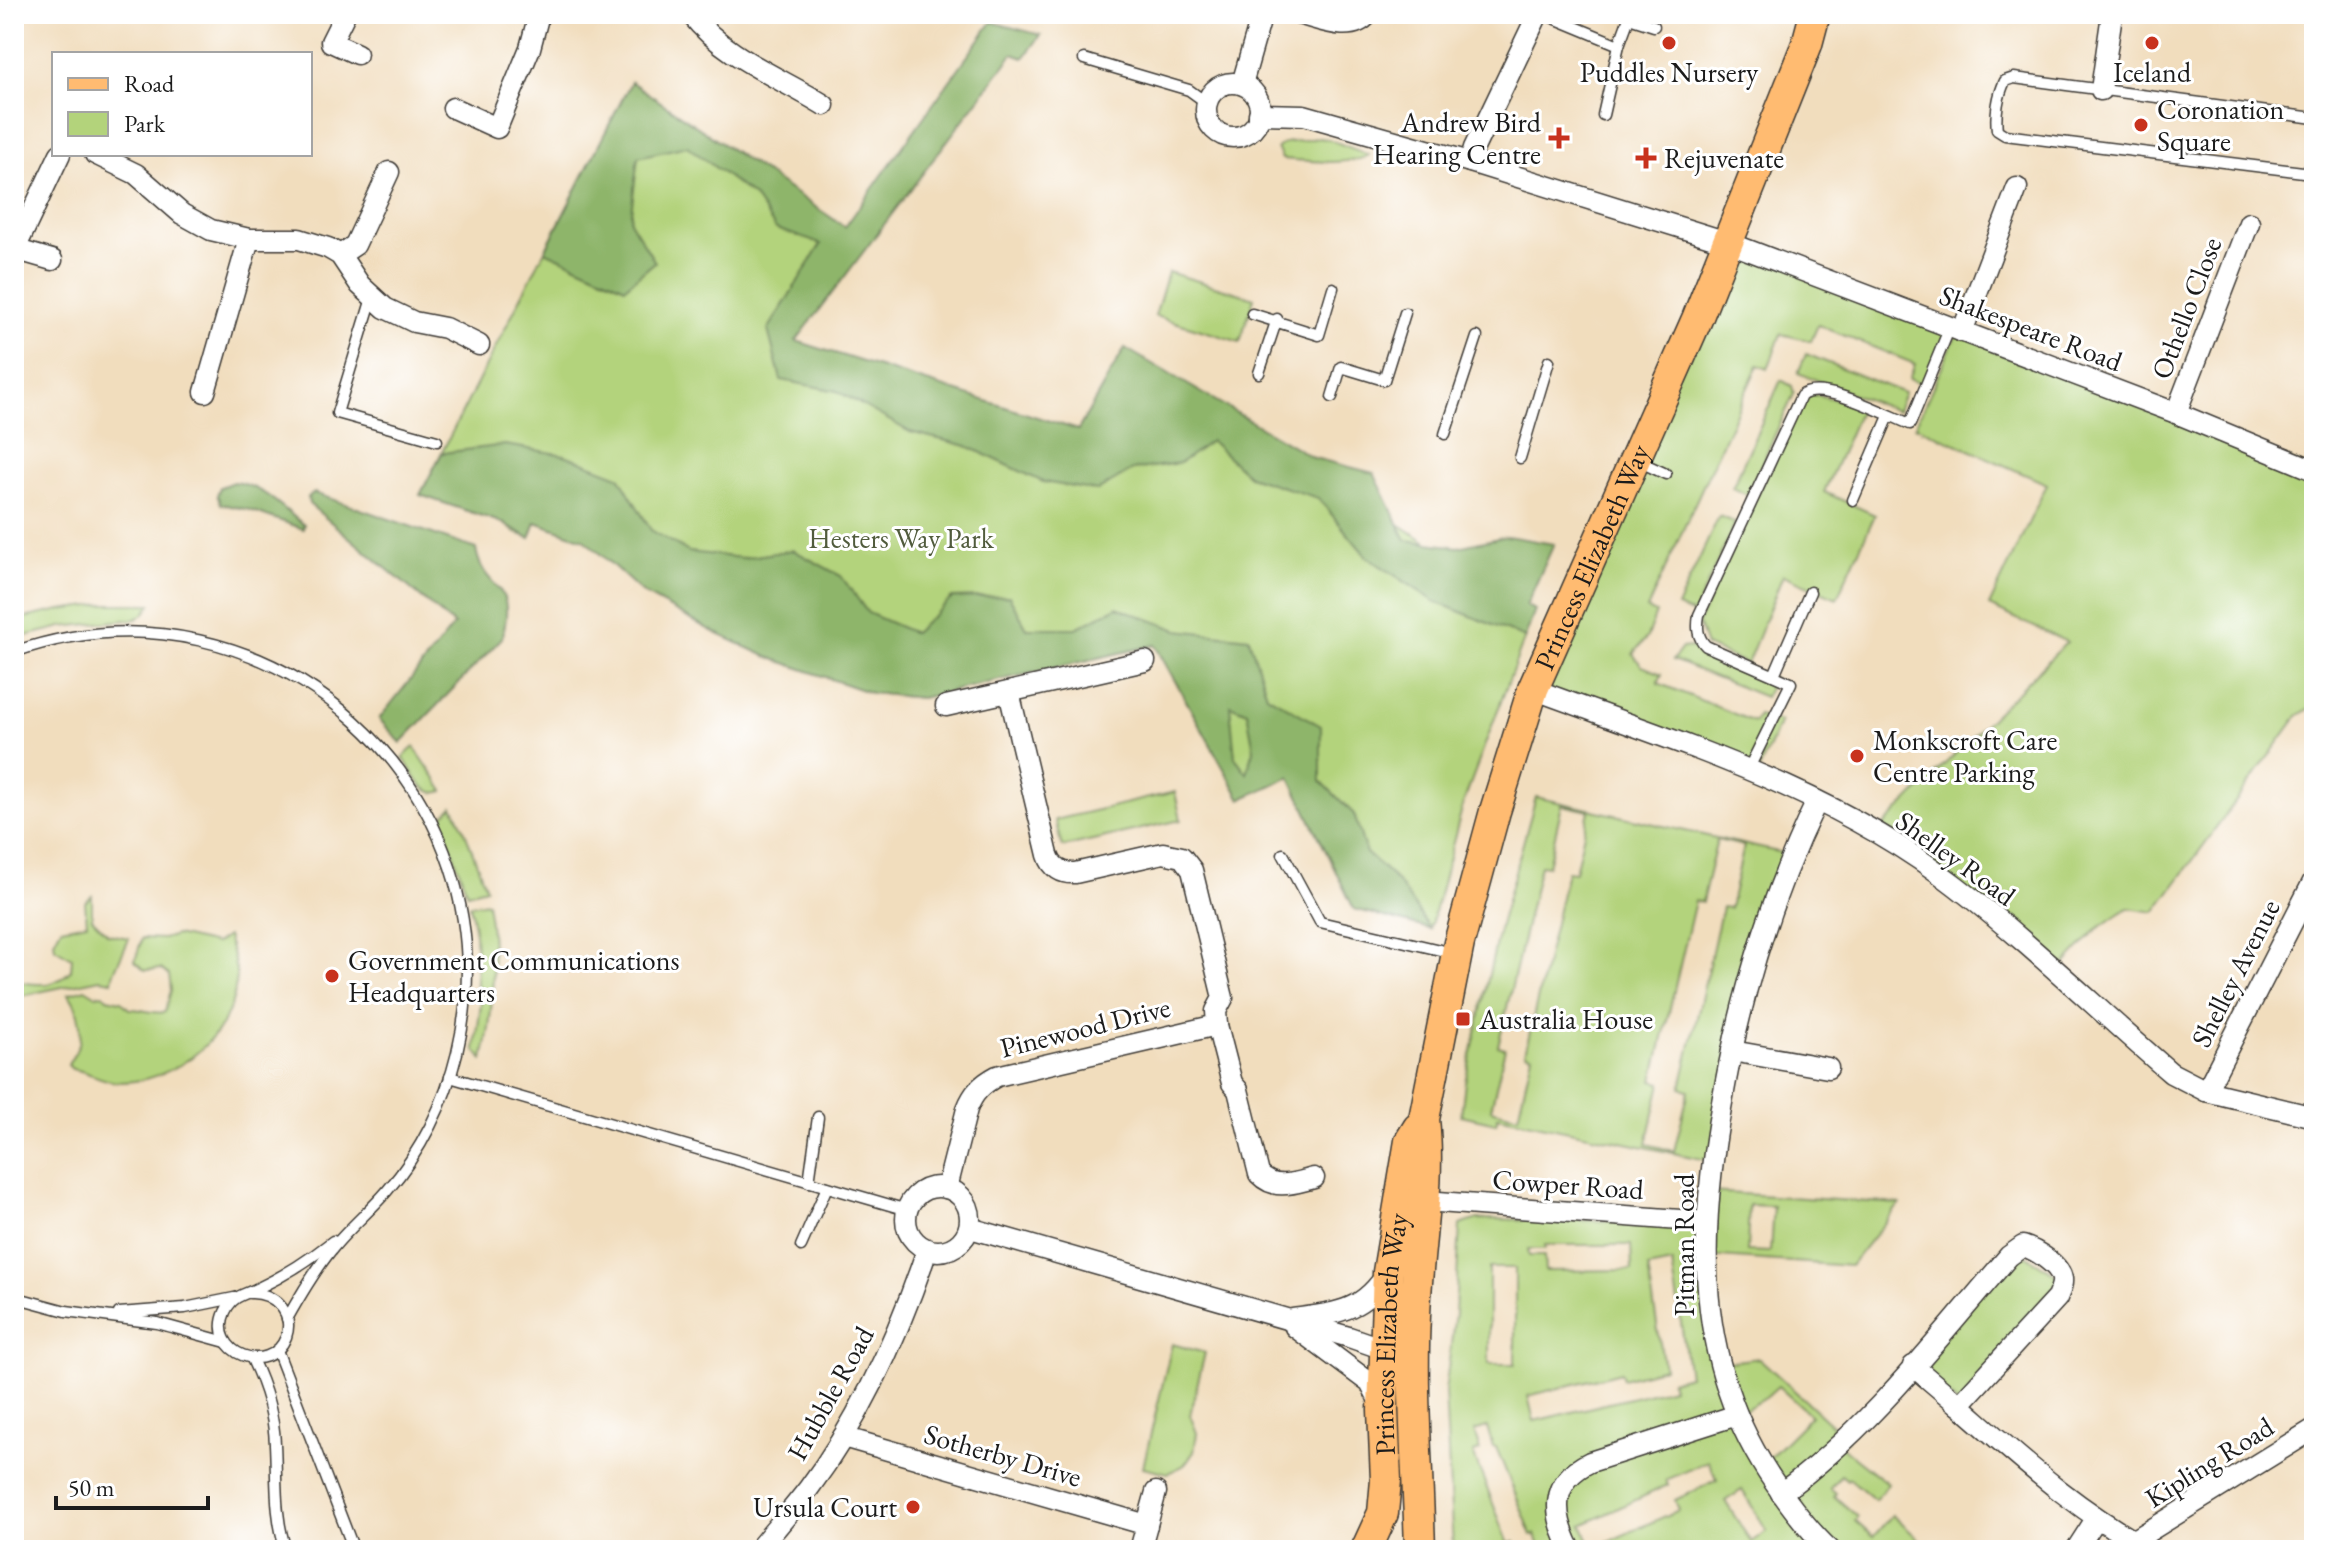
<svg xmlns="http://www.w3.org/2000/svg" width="2328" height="1564" viewBox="0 0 2328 1564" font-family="'EB Garamond',serif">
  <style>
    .green { fill: #b3d37b; stroke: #68784c; stroke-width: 2; fill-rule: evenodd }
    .forest { fill: #8eb56b; stroke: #556844; stroke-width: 2; fill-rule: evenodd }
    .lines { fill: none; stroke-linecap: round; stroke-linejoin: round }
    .service-casing { stroke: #3c3934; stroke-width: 13 }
    .minor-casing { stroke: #3c3934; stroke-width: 23 }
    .primary-casing { stroke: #3c3934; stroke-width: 33 }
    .service { stroke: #fff; stroke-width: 10 }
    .minor { stroke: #fff; stroke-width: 20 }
    .primary { stroke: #ffbb71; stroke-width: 30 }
    .poi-dot { fill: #c8321e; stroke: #fff; stroke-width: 3 }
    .labels { text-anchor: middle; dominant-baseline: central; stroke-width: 6; stroke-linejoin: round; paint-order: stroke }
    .poi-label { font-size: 28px; fill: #1c1c1c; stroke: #fff; text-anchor: start }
    .street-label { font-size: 28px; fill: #1c1c1c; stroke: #fff }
    .park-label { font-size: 28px; fill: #515c3d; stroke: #fff }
  </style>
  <rect width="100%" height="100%" fill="#fff"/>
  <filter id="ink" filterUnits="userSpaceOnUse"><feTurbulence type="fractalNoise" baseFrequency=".0125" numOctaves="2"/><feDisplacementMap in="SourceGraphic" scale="16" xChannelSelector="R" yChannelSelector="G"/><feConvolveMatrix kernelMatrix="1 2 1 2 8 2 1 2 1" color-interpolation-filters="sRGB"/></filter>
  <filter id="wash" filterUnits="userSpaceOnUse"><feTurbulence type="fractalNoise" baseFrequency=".006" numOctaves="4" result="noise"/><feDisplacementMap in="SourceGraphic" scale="32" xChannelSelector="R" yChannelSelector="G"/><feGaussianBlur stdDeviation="1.8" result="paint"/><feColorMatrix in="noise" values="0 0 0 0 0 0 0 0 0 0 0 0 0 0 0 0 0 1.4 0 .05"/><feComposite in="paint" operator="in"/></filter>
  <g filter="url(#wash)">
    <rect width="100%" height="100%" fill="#f1ddbd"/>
    <g class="green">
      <polygon points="631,82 845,227 796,341 1078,430 1125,348 1526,606 1535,610 1464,801 1430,929 1354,909 1290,777 1241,799 1155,645 921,698 871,693 768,657 714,632 644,594 584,539 536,522 530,538 516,533 503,523 420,495"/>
      <path d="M1318 138 1328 139 1369 155C1353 166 1303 161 1282 159L1277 148 1285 143Z"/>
      <polygon points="1727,242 1950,327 1926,386 1909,379 1915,364 1818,325 1811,341 1781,334 1768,369 1758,365 1647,609 1656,613 1647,637 1633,654 1642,666 1662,674 1658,683 1754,722 1758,715 1780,722 1758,772 1533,689"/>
      <polygon points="1168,272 1254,298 1240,342 1155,316"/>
      <polygon points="1958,331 2314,470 2314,705 2298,716 2155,912 2128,908 2096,930 2057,973 1875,834 2067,642 1989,606 2047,484 1915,426"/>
      <polygon points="1806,354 1904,393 1897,411 1798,373"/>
      <polygon points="1781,380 1792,386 1794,394 1747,495 1732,488"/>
      <polygon points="1804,392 1862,405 1824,492 1875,515 1837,598 1783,575 1747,664 1706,646 1698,623"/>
      <polygon points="1719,516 1735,523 1694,614 1677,607"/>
      <polygon points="104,604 151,604 145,613 136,619 62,627 14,639 14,620 61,610"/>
      <polygon points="1690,647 1773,678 1765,697 1673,660 1682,648"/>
      <path d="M414 747 444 791C422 799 413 772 403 757Z"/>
      <polygon points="1175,792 1181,820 1062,847 1055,820"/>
      <path d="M1536 797 1791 855 1711 1161 1498 1116 1496 1123 1461 1115 1465 1082 1500 925ZM1562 805 1589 811 1575 872 1567 871 1525 1053 1532 1055 1518 1116 1491 1109 1505 1048 1498 1046 1540 865 1548 866ZM1717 840 1744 846 1730 908 1722 907 1681 1088 1689 1090 1674 1151 1647 1144 1661 1083 1653 1081 1695 901 1702 902Z"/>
      <polygon points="453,806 464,829 486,888 467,893 443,823 443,816"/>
      <path d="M92 896V918L108 934 129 938C125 952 112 970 112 981L100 979 20 996 18 982C42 985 54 988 71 970L72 958 55 948 54 941 61 928 87 923 85 902Z"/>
      <path d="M487 902C496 956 495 1007 483 1060L475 1049 483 989 477 988 475 933 470 905Z"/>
      <path d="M176 935 215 944 227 936C230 947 235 960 236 972 239 1032 177 1083 119 1082 103 1082 88 1071 72 1069L68 1065C72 1057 79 1048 80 1040 82 1027 77 1002 68 994L85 989 95 995 103 994 107 998 121 1001 129 1009C142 1008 151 1015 165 1012L171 990 169 975 161 969 145 970 135 961 142 938 163 939Z"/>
      <path d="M1709 1192 1900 1204 1850 1266 1706 1256 1720 1363 1759 1358 1847 1439 1840 1446 1888 1484 1875 1500 1849 1478 1847 1480 1841 1475 1830 1488 1836 1493 1834 1496 1858 1517 1855 1521 1873 1537 1892 1515 1931 1550H1542L1535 1534 1532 1535 1496 1447H1493L1487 1427 1474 1431 1480 1451 1473 1453 1509 1544 1515 1542 1519 1550H1453L1445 1392 1455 1313 1460 1225 1478 1219 1707 1222ZM1749 1205 1773 1206 1770 1252 1747 1251ZM1545 1245H1631L1632 1270 1545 1271 1544 1256H1529L1528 1249H1545ZM1672 1263 1689 1376 1670 1381 1672 1388 1534 1421 1528 1396 1621 1372 1623 1379 1664 1368 1648 1268ZM1489 1268H1515V1364H1489ZM1778 1386 1811 1416 1762 1465 1737 1415 1767 1396ZM1708 1461 1717 1480 1675 1500 1679 1510 1592 1549 1582 1525 1668 1485 1666 1480ZM1742 1490 1767 1531 1751 1542 1725 1501Z"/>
      <polygon points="2016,1249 2062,1278 1959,1405 1913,1366"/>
      <polygon points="1172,1344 1205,1353 1190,1415 1197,1433 1194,1452 1183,1466 1168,1473 1143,1467"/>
    </g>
    <g class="forest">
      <polygon points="992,22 1041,35 1024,58 1013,54 796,341 1078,430 1125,348 1314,458 1374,473 1406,540 1458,547 1507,536 1554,544 1526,606 1535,610 1525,638 1436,602 1367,557 1318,498 1249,476 1211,441 1180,463 1133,470 1097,491 1043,482 967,446 910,432 837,391 781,380 768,330 821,244 776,229 754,197 687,146 638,157 630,221 655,262 625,287 545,251 631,82 845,227"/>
      <path d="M505 445 565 455 619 476 651 530 689 552 743 558 793 550 841 576 868 613 914 633 952 598 1009 596 1027 628H1076L1117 607 1178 630 1249 638 1267 695 1321 726V781L1354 814 1366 853 1397 881 1430 929 1354 909 1290 777 1241 799 1155 645 921 698 871 693 768 657 714 632 644 594 584 539 536 522 530 538 503 523 420 495 442 453ZM1230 705 1247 712 1254 750 1247 773 1235 757Z"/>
      <path d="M233 482C261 484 282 508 304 525L303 529 250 510 221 504 217 495 220 487Z"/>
      <path d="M314 493 476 549C484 594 518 578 502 638L401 743 379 719 454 625 309 504 308 497Z"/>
    </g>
  </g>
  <g filter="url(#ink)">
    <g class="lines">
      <defs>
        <g id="service">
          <polyline points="1544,14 1619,45 1603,115"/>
          <polyline points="1619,45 1629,18 1654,26"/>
          <polyline points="1084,59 1189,90 1207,103"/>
          <path d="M2314 118 2014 78 2005 81C1998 95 1995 114 1997 130L2005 135 2303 172 2314 171"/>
          <polyline points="372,298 337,413 437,441"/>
          <polyline points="1252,314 1319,335 1333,288"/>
          <polyline points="1259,373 1277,319"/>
          <polyline points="1332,397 1341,367 1384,380 1405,313"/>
          <polyline points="1445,434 1477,337"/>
          <polyline points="1520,458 1549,361"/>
          <polyline points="1638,461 1666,474"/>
          <polyline points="1853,500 1889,416"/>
          <path d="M14 652C268 563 520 791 457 1053 445 1103 421 1152 387 1191 370 1211 349 1228 333 1248 315 1270 301 1294 287 1319"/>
          <polyline points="1774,675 1810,592"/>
          <path d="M1749 768 1791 683 1706 646C1697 637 1697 627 1699 615L1801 396C1820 379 1887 415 1910 424L1950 327"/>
          <polyline points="1283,854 1320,922 1453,953"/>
          <polyline points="450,1077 907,1210"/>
          <polyline points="809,1182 818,1117"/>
          <polyline points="801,1246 827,1187"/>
          <path d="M250 1293C273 1292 295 1312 286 1337 270 1378 207 1353 225 1312 228 1305 234 1298 242 1295 275 1282 305 1263 333 1241"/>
          <polyline points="14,1297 66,1311 157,1323 226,1342"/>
          <polyline points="119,1313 185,1308 234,1298"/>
          <polyline points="277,1350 354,1550"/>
          <path d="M252 1359C265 1386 274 1413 275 1444 277 1481 274 1514 286 1550"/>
        </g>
        <g id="minor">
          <polyline points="345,14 331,42 357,54"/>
          <path d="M691 14C724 57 779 77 824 105"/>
          <path d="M1298 14C1319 19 1352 35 1368 14"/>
          <circle cx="1233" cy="110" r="27"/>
          <polyline points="1242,84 1262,14"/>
          <polyline points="2101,90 2112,14"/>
          <polyline points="453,108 497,128 530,48 539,14"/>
          <polyline points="1259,114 1304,115 1470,162 1727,242 2176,413 2314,470"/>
          <polyline points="95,154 136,174 182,214 211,230 249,239 299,239 328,248 340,255 360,285 385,308 414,322 445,328 479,345"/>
          <polyline points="1470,162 1474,148 1538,14"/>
          <polyline points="14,249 52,260"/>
          <polyline points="15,249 60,154"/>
          <polyline points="340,255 355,245 389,172"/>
          <polyline points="1962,332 2017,188"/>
          <polyline points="205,392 249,239"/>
          <polyline points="2176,413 2249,223"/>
          <path d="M1533 689C1678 743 1832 789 1956 886 2031 944 2099 1011 2171 1073L2206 1091 2314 1117"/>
          <polyline points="946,706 1145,661"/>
          <path d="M1817 801C1775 887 1748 971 1729 1065 1700 1212 1685 1355 1776 1485 1792 1508 1809 1531 1830 1550"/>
          <path d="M1217 1025 1232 1083 1238 1090 1259 1174C1275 1191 1294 1183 1314 1178"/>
          <polyline points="1732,1051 1828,1068"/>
          <polyline points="2206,1091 2314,880"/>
          <circle cx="938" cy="1219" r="32"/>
          <path d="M947 1188 967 1109C973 1093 982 1084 997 1076L1217 1025 1216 1011 1223 998 1192 870 1182 857 1163 853 1075 873C1062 874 1052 868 1048 855L1009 692"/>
          <polyline points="1425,1201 1707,1222"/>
          <polyline points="970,1228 1349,1337 1395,1353"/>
          <path d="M1293 1319C1337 1313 1363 1312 1388 1272"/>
          <polyline points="1295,1327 1370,1383 1382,1406"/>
          <polyline points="1913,1366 1959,1405"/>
          <polyline points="843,1437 1147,1525"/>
          <path d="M1781 1493C1870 1429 1938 1338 2009 1256L2023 1246C2036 1250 2060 1265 2062 1279 2063 1286 2059 1292 2057 1298L1959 1405C2022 1460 2076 1510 2150 1550"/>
          <polyline points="2133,1541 2314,1429"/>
          <path d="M758 1550C775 1529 793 1509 809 1488 862 1417 899 1333 927 1250"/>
          <polyline points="1140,1550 1156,1492"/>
          <path d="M1571 1550C1553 1515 1549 1482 1590 1462L1737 1415"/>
          <polyline points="2076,1550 2096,1519"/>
        </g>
        <g id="primary">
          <path id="s1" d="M1366 1550 1383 1513 1386 1480 1383 1410 1388 1272 1410 1141 1418 1128"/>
          <path id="s2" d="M1420 1550C1418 1472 1411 1394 1415 1316 1417 1250 1431 1185 1424 1119L1459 943 1495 811 1533 689 1697 319 1807 44 1815 14"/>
        </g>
      </defs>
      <use href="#service" class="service-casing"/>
      <use href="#minor" class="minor-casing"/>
      <use href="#primary" class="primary-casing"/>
      <use href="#service" class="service"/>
      <use href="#minor" class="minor"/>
      <use href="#primary" class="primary"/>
    </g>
  </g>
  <g class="poi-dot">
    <circle cx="1669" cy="43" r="8"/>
    <circle cx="2152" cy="43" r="8"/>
    <circle cx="2141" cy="125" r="8"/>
    <path d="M1555 126h8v8h8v8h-8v8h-8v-8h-8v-8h8z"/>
    <path d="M1642 146h8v8h8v8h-8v8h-8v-8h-8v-8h8z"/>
    <circle cx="1857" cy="756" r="8"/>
    <circle cx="332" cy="976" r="8"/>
    <rect x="1455" y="1011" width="16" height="16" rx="4"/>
    <circle cx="913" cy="1507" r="8"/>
  </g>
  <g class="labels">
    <g class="poi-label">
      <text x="1669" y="72" text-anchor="middle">Puddles Nursery</text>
      <text x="2152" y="72" text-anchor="middle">Iceland</text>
      <text x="2157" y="109">Coronation<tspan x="2157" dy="32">Square</tspan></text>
      <text x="1541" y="122" text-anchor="end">Andrew Bird<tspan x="1541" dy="32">Hearing Centre</tspan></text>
      <text x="1664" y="158">Rejuvenate</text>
      <text x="1873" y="740">Monkscroft Care<tspan x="1873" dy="32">Centre Parking</tspan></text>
      <text x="348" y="960">Government Communications<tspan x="348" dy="32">Headquarters</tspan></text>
      <text x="1479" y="1019">Australia House</text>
      <text x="897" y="1507" text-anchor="end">Ursula Court</text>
    </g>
    <g class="street-label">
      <text transform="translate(2186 308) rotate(-69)">Othello Close</text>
      <text transform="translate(2031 328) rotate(21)">Shakespeare Road</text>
      <text stroke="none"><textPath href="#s2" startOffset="1020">Princess Elizabeth Way</textPath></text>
      <text transform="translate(1956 858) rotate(36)">Shelley Road</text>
      <text transform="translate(2235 973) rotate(-63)">Shelley Avenue</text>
      <text transform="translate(1085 1027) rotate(-14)">Pinewood Drive</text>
      <text transform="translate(1568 1184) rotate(4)">Cowper Road</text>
      <text transform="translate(1684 1245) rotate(-90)">Pitman Road</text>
      <text stroke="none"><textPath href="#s1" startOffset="220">Princess Elizabeth Way</textPath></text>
      <text transform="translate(830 1393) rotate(-61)">Hubble Road</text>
      <text transform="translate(1003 1455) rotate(16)">Sotherby Drive</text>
      <text transform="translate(2209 1462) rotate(-32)">Kipling Road</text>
    </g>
    <g class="park-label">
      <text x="901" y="538">Hesters Way Park</text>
    </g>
  </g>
  <rect width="2328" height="1564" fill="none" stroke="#fff" stroke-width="48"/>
  <rect x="52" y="52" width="260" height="104" fill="#ffffff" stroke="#a4a4a4" stroke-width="2"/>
  <rect x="68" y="78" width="40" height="12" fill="#ffbb71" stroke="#a4a4a4" stroke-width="2"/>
  <text x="124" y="92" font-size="24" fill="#1c1c1c">Road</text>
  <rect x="68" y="112" width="40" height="24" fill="#b3d37b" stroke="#a4a4a4" stroke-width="2"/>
  <text x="124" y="132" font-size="24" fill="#1c1c1c">Park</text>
  <path d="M56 1496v12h152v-12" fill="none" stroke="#1c1c1c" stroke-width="4"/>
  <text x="68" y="1496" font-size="24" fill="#1c1c1c" stroke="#ffffff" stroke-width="6" paint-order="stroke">50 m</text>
</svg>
